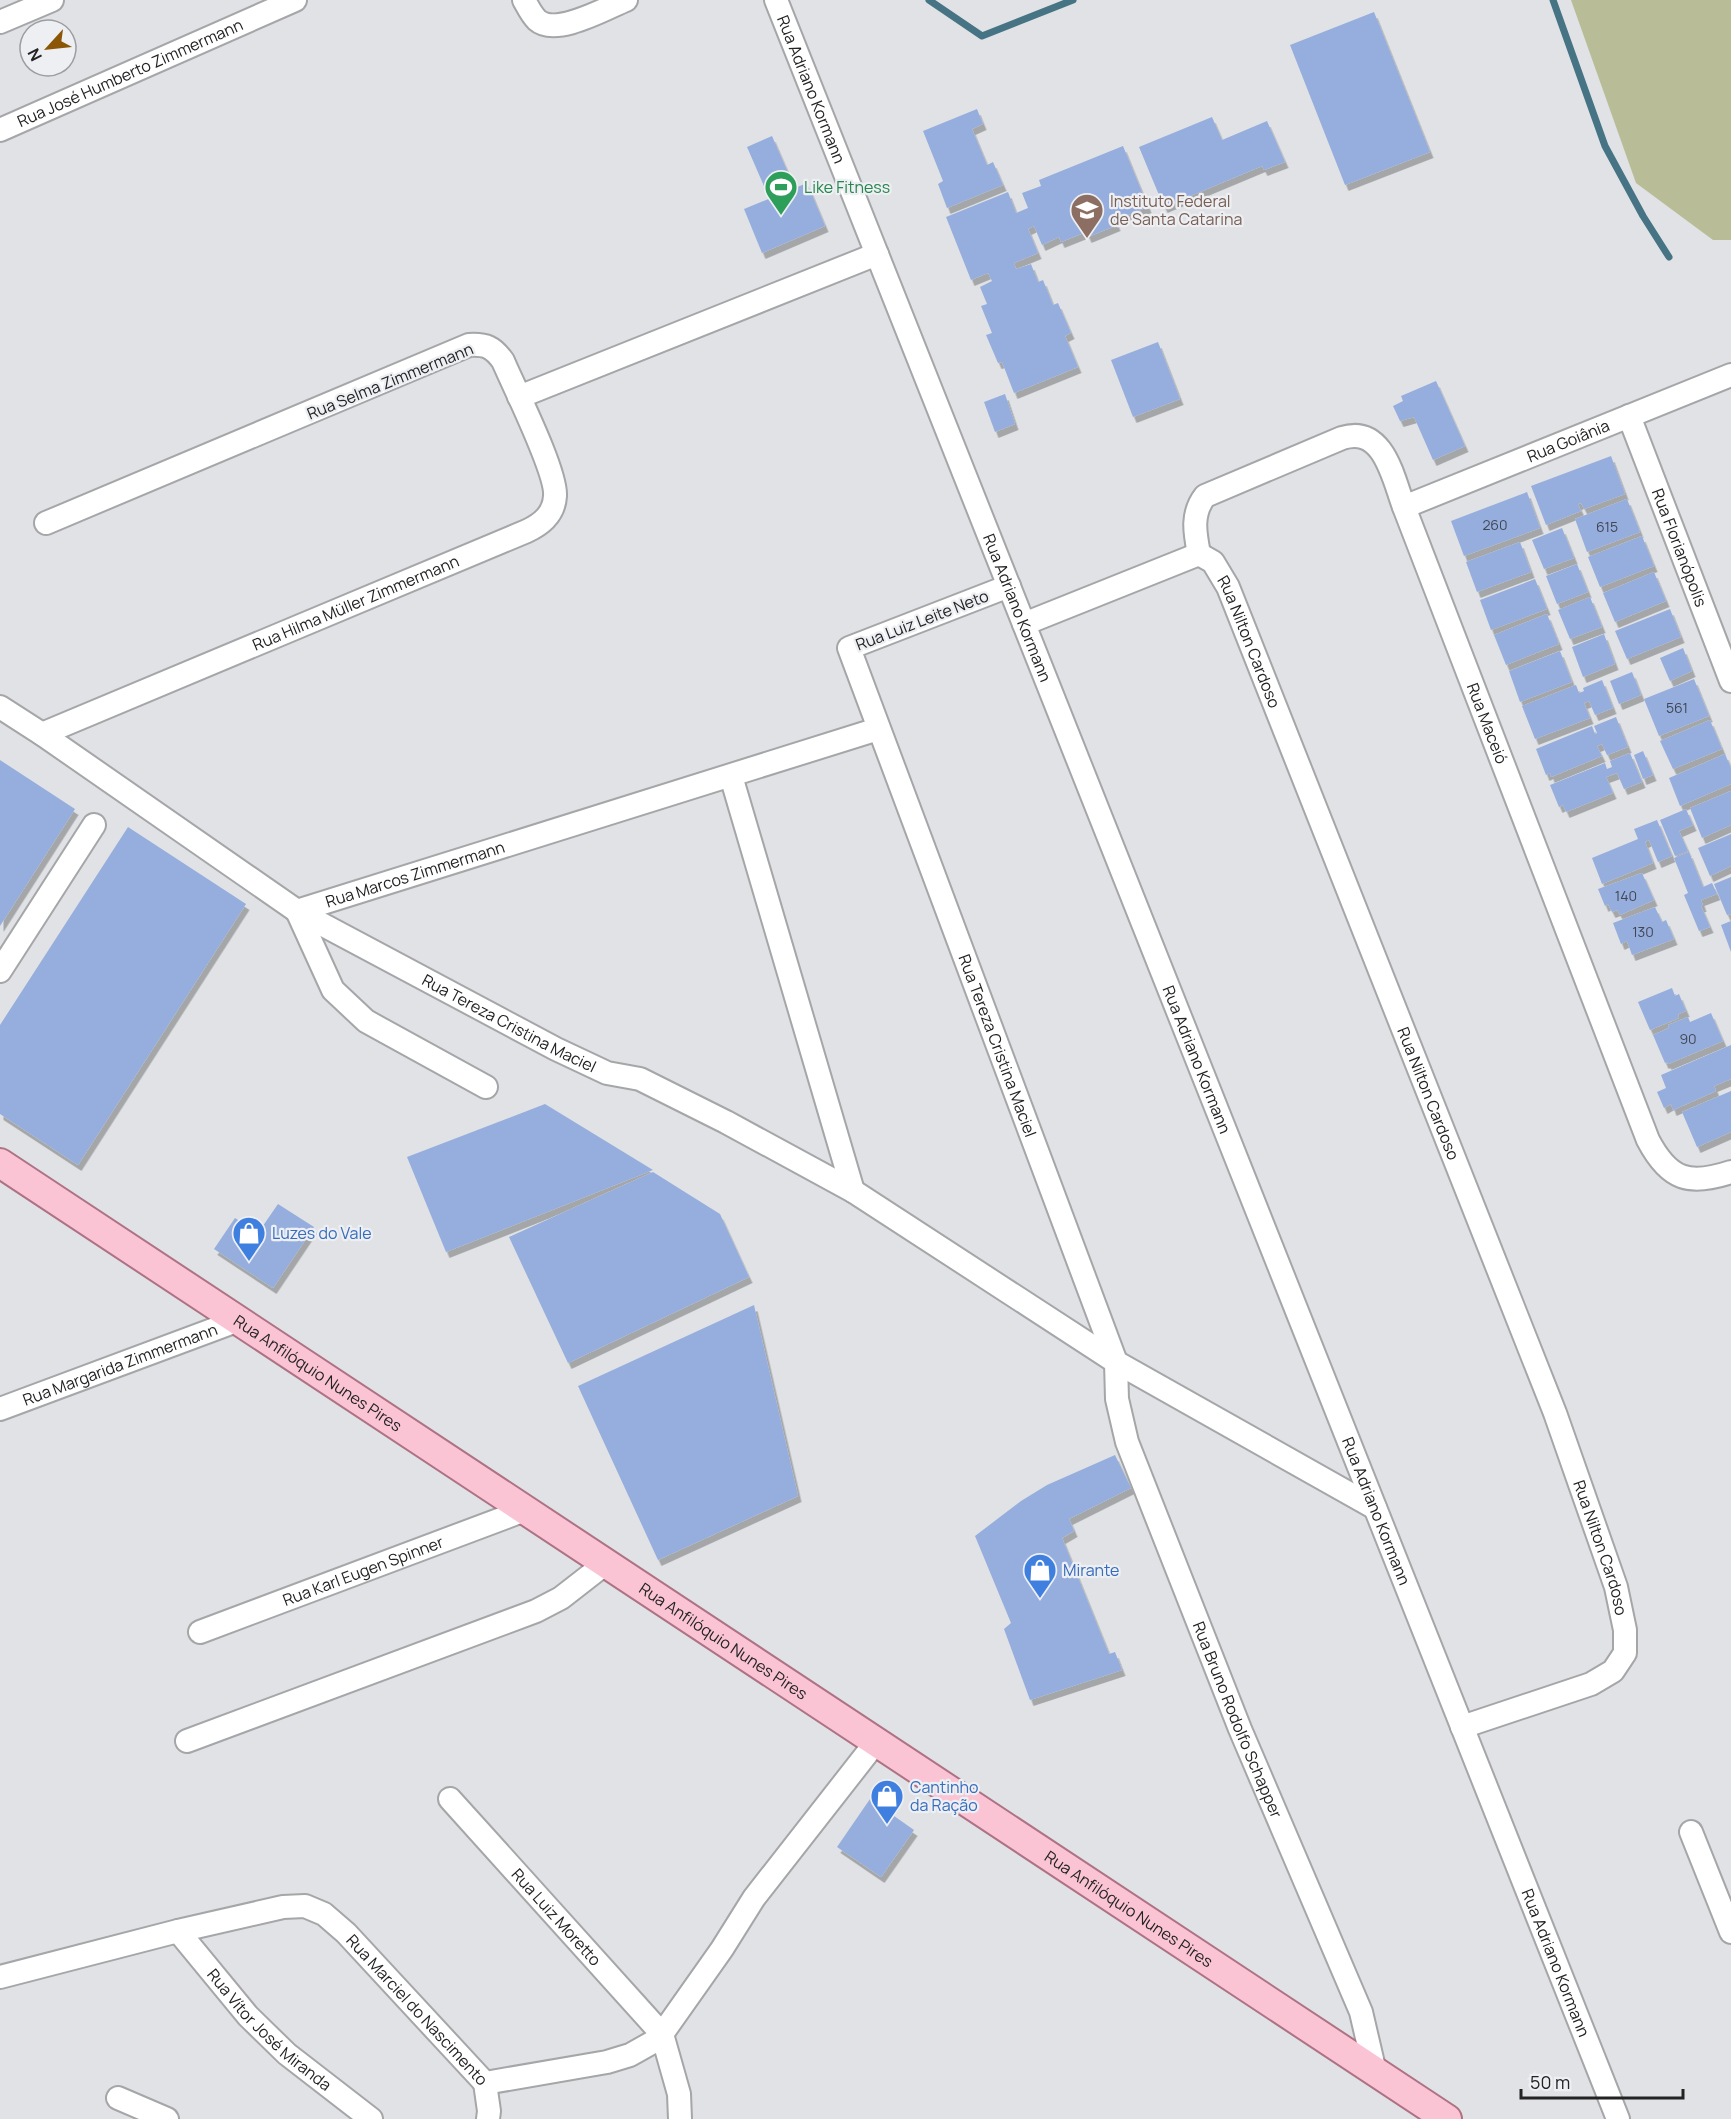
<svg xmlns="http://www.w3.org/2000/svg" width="1731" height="2119" viewBox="0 0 1731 2119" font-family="Manrope,sans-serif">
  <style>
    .green { fill: #b8bd98 }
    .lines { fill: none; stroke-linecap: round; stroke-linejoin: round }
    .stream { stroke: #467485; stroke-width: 7 }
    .building { fill: #96aede; filter: url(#shadow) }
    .minor-casing { stroke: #a4a6a8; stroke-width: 26 }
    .major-casing { stroke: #ad7284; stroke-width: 32 }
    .minor { stroke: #fff; stroke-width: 22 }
    .major { stroke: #fbc4d4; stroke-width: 28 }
    .labels { text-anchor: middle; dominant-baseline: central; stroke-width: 4.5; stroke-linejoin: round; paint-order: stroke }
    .number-label { font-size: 14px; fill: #404652 }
    .street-label { font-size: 16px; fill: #232324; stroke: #edeff2 }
    .leisure-label { font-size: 16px; fill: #27864d; stroke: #edeff2; text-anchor: start }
    .education-label { font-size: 16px; fill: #785e54; stroke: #edeff2; text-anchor: start }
    .shop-label { font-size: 16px; fill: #366cbe; stroke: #edeff2; text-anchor: start }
  </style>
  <defs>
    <filter id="shadow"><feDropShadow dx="3.5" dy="6" stdDeviation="0" flood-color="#0004"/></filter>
  </defs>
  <rect width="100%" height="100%" fill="#e0e2e5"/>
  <polygon class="green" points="1571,0 1731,0 1731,240 1713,240 1636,183"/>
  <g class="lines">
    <g class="stream">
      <polyline points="929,0 982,36 1073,0"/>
      <polyline points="1553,0 1605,146 1643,216 1669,257"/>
    </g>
  </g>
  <g class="building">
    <polygon points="1374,12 1430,152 1345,185 1290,45"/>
    <polygon points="977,109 983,124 972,129 987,165 993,162 1003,185 947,208 938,184 943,181 923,131"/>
    <polygon points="1212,117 1222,140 1267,121 1285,162 1264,170 1262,166 1164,207 1139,147"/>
    <polygon points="772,136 792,182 767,193 747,147"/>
    <polygon points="1123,146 1148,207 1115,220 1117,225 1088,237 1086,232 1061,242 1059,237 1042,245 1034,226 1028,229 1038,253 1014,263 1016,269 1031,264 1038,282 1043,280 1053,305 1058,303 1071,333 1065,336 1078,367 1014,393 1002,362 998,363 986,335 992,333 981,306 987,304 980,287 992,281 988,273 971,280 946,217 1008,192 1016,213 1028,208 1022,193 1041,186 1039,180"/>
    <polygon points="807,183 825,226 762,253 744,209"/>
    <polygon points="1158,342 1180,399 1133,417 1111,360"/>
    <polygon points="1436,381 1465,446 1433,460 1414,417 1400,421 1393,406 1403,401 1401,396"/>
    <polygon points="1005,394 1015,424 995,432 984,402"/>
    <polygon points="1611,456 1625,494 1584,509 1581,503 1578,504 1581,511 1546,525 1531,486"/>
    <polygon points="1527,492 1540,528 1464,556 1451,521"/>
    <polygon points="1627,499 1640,532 1587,552 1575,519"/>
    <polygon points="1562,528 1574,558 1544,569 1532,540"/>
    <polygon points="1642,536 1654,566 1600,587 1588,557"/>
    <polygon points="1520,542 1531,572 1477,592 1466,562"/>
    <polygon points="1577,564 1588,592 1557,604 1546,576"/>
    <polygon points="1654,572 1666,601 1615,622 1603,593"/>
    <polygon points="1535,579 1547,609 1491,630 1480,600"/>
    <polygon points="1590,597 1602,627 1570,639 1558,610"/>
    <polygon points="1670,609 1681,637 1627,659 1615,631"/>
    <polygon points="1547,614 1559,644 1506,665 1494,635"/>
    <polygon points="1604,634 1615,664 1583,677 1572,647"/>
    <polygon points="1683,648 1692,671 1670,681 1660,658"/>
    <polygon points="1560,651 1572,682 1520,702 1509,671"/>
    <polygon points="1632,672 1641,695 1619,704 1610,681"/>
    <polygon points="1694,679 1709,716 1659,736 1644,699"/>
    <polygon points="1602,680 1613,708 1595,715 1589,701 1584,703 1590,718 1535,739 1522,706 1576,685 1579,693 1584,691 1583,688"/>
    <polygon points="1616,717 1628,747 1607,755 1602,744 1597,746 1602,756 1551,777 1550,773 1546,775 1536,749 1592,726 1595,734 1597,733 1594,726"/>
    <polygon points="1710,720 1722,749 1673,769 1660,741"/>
    <polygon points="1643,751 1653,775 1643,779 1634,755"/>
    <polygon points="1630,753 1642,782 1624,789 1617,773 1606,777 1613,793 1566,812 1563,805 1559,807 1550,785 1605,763 1607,769 1612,767 1610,761"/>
    <polygon points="1725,754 1731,768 1731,784 1680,806 1669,778"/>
    <polygon points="0,760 75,809 0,926"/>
    <polygon points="1731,791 1731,825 1702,838 1690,808"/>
    <polygon points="1686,809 1693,825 1679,831 1688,851 1675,856 1660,820"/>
    <polygon points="1657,820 1672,856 1658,862 1649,840 1645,842 1653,863 1602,884 1592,858 1638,839 1634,829"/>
    <polygon points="128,827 246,904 78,1165 0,1114 0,1025"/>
    <polygon points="1731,834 1731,866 1710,876 1698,848"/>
    <polygon points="1689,852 1703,887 1712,883 1717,894 1701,900 1703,906 1701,906 1710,927 1699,931 1684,895 1688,893 1674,858"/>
    <polygon points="1642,873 1654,900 1620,915 1617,910 1612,912 1608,904 1605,906 1598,889"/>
    <polygon points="1731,877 1731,914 1727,915 1714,884"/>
    <polygon points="1655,907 1662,922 1666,920 1674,939 1632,955 1627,941 1621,944 1613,923"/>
    <polygon points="1731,921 1731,952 1721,925"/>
    <polygon points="1672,988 1675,996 1679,994 1686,1011 1678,1014 1679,1018 1650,1030 1638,1002"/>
    <polygon points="1711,1013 1723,1041 1668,1064 1667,1062 1665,1063 1653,1035 1669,1028 1668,1025 1688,1017 1690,1022"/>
    <polygon points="1731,1045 1731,1079 1714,1086 1716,1091 1673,1110 1671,1104 1664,1108 1657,1092 1666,1088 1661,1075"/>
    <polygon points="1731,1091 1731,1132 1697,1147 1682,1112"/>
    <polygon points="545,1104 653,1170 446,1252 407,1157"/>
    <polygon points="653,1172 720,1214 749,1277 568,1363 509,1237"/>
    <polygon points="278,1204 314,1227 273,1288 214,1249 235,1218 258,1233"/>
    <polygon points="754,1305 798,1496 658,1560 578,1386"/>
    <polygon points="1115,1455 1131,1488 1069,1519 1074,1531 1062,1538 1109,1654 1115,1652 1122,1670 1030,1700 1004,1629 1011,1623 975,1536 1021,1501 1047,1485"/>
    <polygon points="870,1799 914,1830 881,1877 837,1847"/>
  </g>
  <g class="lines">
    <defs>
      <g id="minor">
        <path d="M524 0C528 7 531 14 537 20 556 37 606 8 626 0"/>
        <path id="s1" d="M776 0 1618 2119"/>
        <polyline points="0,22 52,0"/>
        <path id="s2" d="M0 130 295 0"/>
        <polyline points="519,397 877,254"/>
        <path id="s3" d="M1629 416 1731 681"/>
        <path id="s4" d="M1404 507 1731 375"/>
        <path id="s5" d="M1199 554 1213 562 1228 587 1555 1413 1616 1587 1625 1630V1653L1613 1671 1591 1684 1462 1727"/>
        <path id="s6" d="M1199 554C1195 533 1191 514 1205 496L1342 438C1384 425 1393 478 1404 507L1648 1140C1669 1180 1689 1186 1731 1172"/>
        <path id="s7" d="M1009 586 849 648 1116 1362 1117 1399 1127 1442 1240 1729 1361 2012 1375 2072"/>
        <polyline points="1024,624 1199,554"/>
        <path id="s8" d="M0 707 42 734 297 911 878 729"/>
        <path id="s9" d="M42 734 527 531C542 524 554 514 555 496 557 472 514 387 503 361 493 347 486 344 469 345L46 523"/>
        <polyline points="731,776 853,1191"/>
        <path id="s10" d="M297 911 556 1049 607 1073 640 1079 726 1122 853 1191 1116 1362 1375 1508"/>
        <polyline points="297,911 333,990 366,1021 486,1087"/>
        <polyline points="0,971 94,825"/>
        <path id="s11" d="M0 1409 239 1320"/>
        <path id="s12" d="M200 1632 525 1510"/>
        <polyline points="187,1741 536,1611 561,1598 606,1563"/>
        <path id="s13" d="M450 1799 662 2034 679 2094 680 2119"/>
        <polyline points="1691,1832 1731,1932"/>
        <path id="s14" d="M178 1931 248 2016 287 2054 371 2119"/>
        <path id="s15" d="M0 1977 178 1931 283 1907 305 1906 324 1914 346 1933 485 2083 607 2062 630 2055 655 2041 662 2034 722 1949 754 1898 876 1742"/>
        <polyline points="485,2083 489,2111 488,2119"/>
        <polyline points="118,2098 167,2119"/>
      </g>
      <g id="major">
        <path id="s16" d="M0 1163 1447 2119"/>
      </g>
    </defs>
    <use href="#minor" class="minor-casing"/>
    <use href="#major" class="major-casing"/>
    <use href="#minor" class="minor"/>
    <use href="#major" class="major"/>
  </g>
  <defs>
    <symbol id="stadium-pin" viewBox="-11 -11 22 30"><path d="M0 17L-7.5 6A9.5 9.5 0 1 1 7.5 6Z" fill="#2e9e5b" stroke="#edeff2"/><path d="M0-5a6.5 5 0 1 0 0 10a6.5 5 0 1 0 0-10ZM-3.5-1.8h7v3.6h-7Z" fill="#fff"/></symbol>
    <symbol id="university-pin" viewBox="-11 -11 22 30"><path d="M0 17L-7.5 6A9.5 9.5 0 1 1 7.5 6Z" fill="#8d6e63" stroke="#edeff2"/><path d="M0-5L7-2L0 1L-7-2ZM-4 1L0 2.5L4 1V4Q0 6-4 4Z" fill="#fff"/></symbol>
    <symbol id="shop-pin" viewBox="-11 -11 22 30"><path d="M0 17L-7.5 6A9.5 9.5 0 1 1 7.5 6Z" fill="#3f7fe0" stroke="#edeff2"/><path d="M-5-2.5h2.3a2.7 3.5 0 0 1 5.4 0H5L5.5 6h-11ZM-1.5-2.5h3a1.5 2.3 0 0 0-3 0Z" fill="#fff"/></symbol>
  </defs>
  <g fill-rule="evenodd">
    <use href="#stadium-pin" x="762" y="168" width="38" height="52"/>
    <use href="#university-pin" x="1068" y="191" width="38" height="52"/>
    <use href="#shop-pin" x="230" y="1214" width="38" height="52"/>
    <use href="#shop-pin" x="1021" y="1551" width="38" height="52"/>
    <use href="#shop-pin" x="868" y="1777" width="38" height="52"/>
  </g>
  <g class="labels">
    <g class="number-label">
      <text x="1495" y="524">260</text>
      <text x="1607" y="526">615</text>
      <text x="1677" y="707">561</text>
      <text x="1626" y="895">140</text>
      <text x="1643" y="931">130</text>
      <text x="1688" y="1038">90</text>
    </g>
    <g class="street-label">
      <text stroke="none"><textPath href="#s2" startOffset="142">Rua José Humberto Zimmermann</textPath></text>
      <text stroke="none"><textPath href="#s1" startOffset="96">Rua Adriano Kormann</textPath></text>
      <text transform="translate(390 381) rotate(-22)">Rua Selma Zimmermann</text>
      <text stroke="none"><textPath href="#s4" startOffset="177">Rua Goiânia</textPath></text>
      <text stroke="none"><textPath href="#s3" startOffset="141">Rua Florianópolis</textPath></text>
      <text stroke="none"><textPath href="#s9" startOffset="340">Rua Hilma Müller Zimmermann</textPath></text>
      <text stroke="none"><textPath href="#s1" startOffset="654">Rua Adriano Kormann</textPath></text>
      <text transform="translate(922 620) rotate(-21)">Rua Luiz Leite Neto</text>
      <text stroke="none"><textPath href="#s5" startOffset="104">Rua Nilton Cardoso</textPath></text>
      <text stroke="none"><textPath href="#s6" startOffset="546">Rua Maceió</textPath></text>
      <text stroke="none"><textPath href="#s8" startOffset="484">Rua Marcos Zimmermann</textPath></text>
      <text stroke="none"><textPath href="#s10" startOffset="240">Rua Tereza Cristina Maciel</textPath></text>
      <text stroke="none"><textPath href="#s7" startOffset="596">Rua Tereza Cristina Maciel</textPath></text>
      <text stroke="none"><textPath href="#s1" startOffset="1140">Rua Adriano Kormann</textPath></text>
      <text stroke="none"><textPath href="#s5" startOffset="590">Rua Nilton Cardoso</textPath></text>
      <text stroke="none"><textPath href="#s11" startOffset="128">Rua Margarida Zimmermann</textPath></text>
      <text stroke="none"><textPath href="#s16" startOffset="381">Rua Anfilóquio Nunes Pires</textPath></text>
      <text stroke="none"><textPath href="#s1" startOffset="1626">Rua Adriano Kormann</textPath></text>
      <text stroke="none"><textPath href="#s5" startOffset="1076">Rua Nilton Cardoso</textPath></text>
      <text stroke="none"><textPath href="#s12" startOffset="174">Rua Karl Eugen Spinner</textPath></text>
      <text stroke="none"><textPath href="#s16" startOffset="867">Rua Anfilóquio Nunes Pires</textPath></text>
      <text stroke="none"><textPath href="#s7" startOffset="1314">Rua Bruno Rodolfo Schapper</textPath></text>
      <text stroke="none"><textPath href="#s16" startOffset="1353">Rua Anfilóquio Nunes Pires</textPath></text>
      <text stroke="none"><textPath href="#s13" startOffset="159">Rua Luiz Moretto</textPath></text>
      <text stroke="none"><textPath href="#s1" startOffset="2112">Rua Adriano Kormann</textPath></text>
      <text stroke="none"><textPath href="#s15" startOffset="468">Rua Marciel do Nascimento</textPath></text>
      <text stroke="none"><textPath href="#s14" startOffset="135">Rua Vítor José Miranda</textPath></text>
    </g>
    <g class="leisure-label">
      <text x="804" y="187">Like Fitness</text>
    </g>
    <g class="education-label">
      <text x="1110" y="201">Instituto Federal<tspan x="1110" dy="18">de Santa Catarina</tspan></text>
    </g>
    <g class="shop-label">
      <text x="272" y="1233">Luzes do Vale</text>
      <text x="1063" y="1570">Mirante</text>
      <text x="910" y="1787">Cantinho<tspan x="910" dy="18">da Ração</tspan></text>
    </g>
  </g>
  <g transform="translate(48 48) rotate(243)"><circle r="28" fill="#edeff2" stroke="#9c9da0" stroke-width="1.5"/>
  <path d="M0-4.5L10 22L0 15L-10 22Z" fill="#8b5605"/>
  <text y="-9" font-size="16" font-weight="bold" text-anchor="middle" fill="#232324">N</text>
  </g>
  <path d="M1521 2089v9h162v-9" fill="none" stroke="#232324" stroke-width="3"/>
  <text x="1530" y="2089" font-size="18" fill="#232324" stroke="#edeff2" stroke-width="4.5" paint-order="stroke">50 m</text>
</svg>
